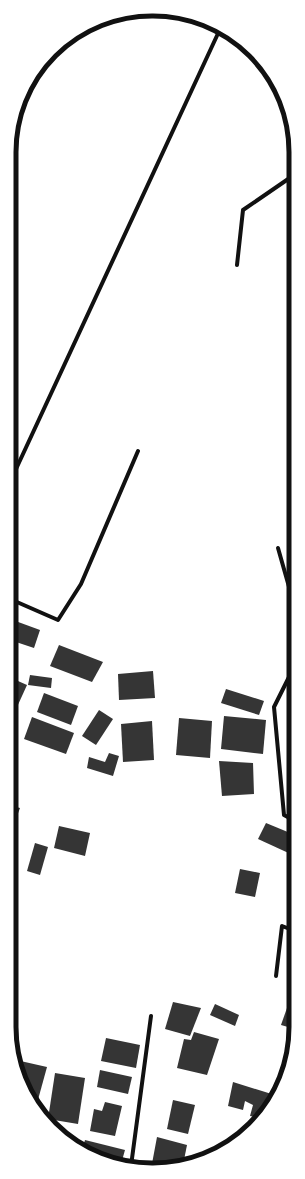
<svg xmlns="http://www.w3.org/2000/svg" width="305" height="1179" viewBox="0 0 305 1179" font-family="'Exo 2',sans-serif">
  <style>
    .building { fill: #353535 }
    .lines { fill: none; stroke-linecap: round; stroke-linejoin: round }
    .minor { stroke: #111; stroke-width: 4 }
    .rim { fill: none; stroke: #111; stroke-width: 5 }
  </style>
  <rect width="100%" height="100%" fill="#fff"/>
  <g class="building">
    <polygon points="10,619 40,630 34,648 10,640"/>
    <polygon points="59,645 103,662 92,682 50,666"/>
    <polygon points="153,671 155,698 119,700 118,674"/>
    <polygon points="30,675 52,678 51,688 28,685"/>
    <polygon points="9,677 27,685 17,707 9,704"/>
    <polygon points="226,689 264,701 259,715 221,703"/>
    <polygon points="44,693 78,706 71,725 37,712"/>
    <polygon points="99,710 113,719 96,745 82,736"/>
    <polygon points="224,716 266,720 263,754 221,749"/>
    <polygon points="32,717 74,733 66,754 24,739"/>
    <polygon points="179,718 212,721 210,758 176,755"/>
    <polygon points="152,721 154,760 123,762 121,724"/>
    <polygon points="109,753 119,756 113,776 87,768 89,757 105,762"/>
    <polygon points="219,761 253,763 254,794 222,796"/>
    <polygon points="9,805 20,808 14,824 9,823"/>
    <polygon points="266,823 295,835 295,856 258,839"/>
    <polygon points="59,826 90,833 85,856 54,848"/>
    <polygon points="35,843 48,847 40,875 27,871"/>
    <polygon points="240,869 260,873 255,897 235,893"/>
    <polygon points="294,978 295,978 295,995 289,994"/>
    <polygon points="173,1002 201,1008 190,1036 165,1029"/>
    <polygon points="215,1004 239,1015 235,1026 210,1015"/>
    <polygon points="287,1008 295,1010 295,1029 281,1025"/>
    <polygon points="194,1032 219,1039 207,1075 177,1068 184,1039 191,1040"/>
    <polygon points="106,1038 140,1045 136,1068 101,1061"/>
    <polygon points="16,1060 47,1067 36,1107 20,1081"/>
    <polygon points="100,1070 132,1077 128,1094 97,1087"/>
    <polygon points="55,1073 85,1078 78,1124 48,1119"/>
    <polygon points="233,1082 278,1096 259,1118 250,1116 253,1105 245,1101 243,1110 228,1106"/>
    <polygon points="173,1100 195,1105 188,1134 167,1129"/>
    <polygon points="105,1102 122,1106 115,1136 90,1131 94,1109 102,1111"/>
    <polygon points="157,1137 187,1145 183,1165 151,1169"/>
    <polygon points="85,1140 125,1150 121,1164 89,1155 82,1150"/>
  </g>
  <g class="lines">
    <g class="minor">
      <polyline points="237,265 243,210 294,175 295,172"/>
      <polyline points="10,482 221,27"/>
      <polyline points="278,548 295,608"/>
      <polyline points="10,599 58,620 81,584 138,451"/>
      <polyline points="295,821 284,815 274,707 295,665"/>
      <polyline points="276,976 282,926 295,931"/>
      <polyline points="131,1166 151,1016"/>
    </g>
  </g>
  <path d="M0 0H305V1179H0ZM152 16H153A136 136 0 0 1 289 152V1027A136 136 0 0 1 153 1163H152A136 136 0 0 1 16 1027V152A136 136 0 0 1 152 16Z" fill="#fff" fill-rule="evenodd"/>
  <path class="rim" d="M152 16H153A136 136 0 0 1 289 152V1027A136 136 0 0 1 153 1163H152A136 136 0 0 1 16 1027V152A136 136 0 0 1 152 16Z"/>
</svg>
